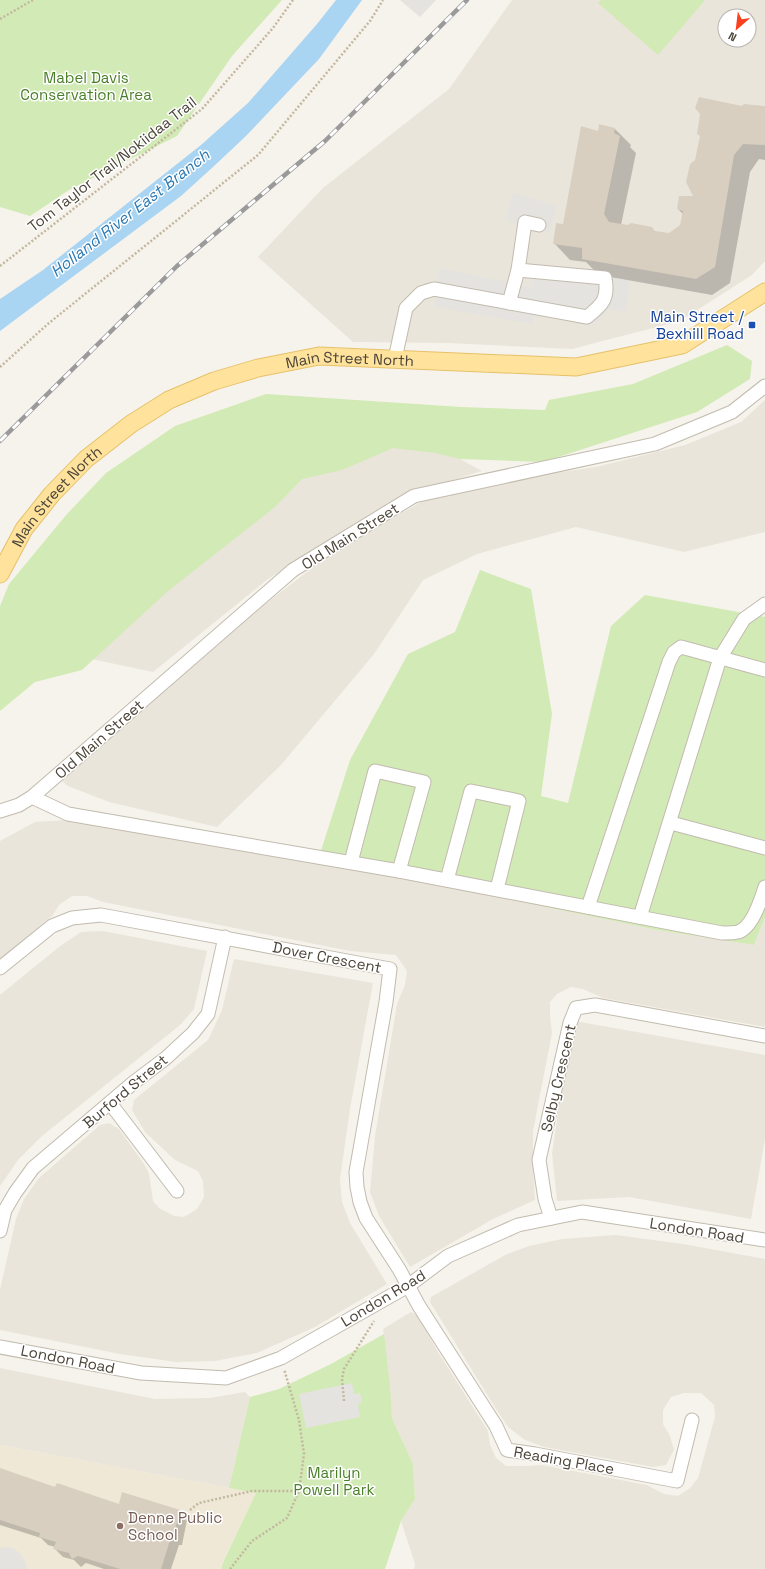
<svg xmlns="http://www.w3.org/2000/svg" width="765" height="1569" viewBox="0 0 765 1569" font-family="'Space Grotesk',sans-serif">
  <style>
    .residential { fill: #eae5da; fill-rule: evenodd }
    .education { fill: #efe8d6 }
    .green { fill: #d2eab5 }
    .parking { fill: #e5e3e0 }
    .water { fill: #a9d4f2 }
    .shadow { fill: #0003 }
    .building { fill: #d8cfc1 }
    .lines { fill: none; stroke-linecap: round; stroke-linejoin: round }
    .minor-casing { stroke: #c2bbae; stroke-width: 15 }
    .major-casing { stroke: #e6c16a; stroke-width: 19 }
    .path { stroke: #c4b79f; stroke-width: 2.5; stroke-dasharray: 2 2; stroke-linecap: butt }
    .minor { stroke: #fff; stroke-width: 13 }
    .major { stroke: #ffe39c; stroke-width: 17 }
    .rail-casing { stroke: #9a9a9a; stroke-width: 4.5 }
    .rail { stroke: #fff; stroke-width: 3; stroke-dasharray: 9; stroke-linecap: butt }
    .transit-dot { fill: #1a4fb4; stroke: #fff; stroke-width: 1.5 }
    .education-dot { fill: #8d6e63; stroke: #fff; stroke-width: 1.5 }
    .labels { text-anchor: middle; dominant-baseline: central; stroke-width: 3; stroke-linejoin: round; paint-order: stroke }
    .park-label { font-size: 15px; fill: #4a7f2a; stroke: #fff }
    .street-label { font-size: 15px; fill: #4b4439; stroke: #fff }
    .transit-label { font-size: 15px; fill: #164399; stroke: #fff; text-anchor: end }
    .education-label { font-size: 15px; fill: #785e54; stroke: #fff; text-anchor: start }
    .water-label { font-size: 16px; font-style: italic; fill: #2e7ab2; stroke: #fff }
  </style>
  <rect width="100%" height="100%" fill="#f6f3ec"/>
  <g class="residential">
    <path d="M512 0H765V261L752 275 680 321 572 349 448 343 353 342 258 257 323 188 449 89ZM725 16H749V40H725Z"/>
    <polygon points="765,400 765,532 684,552 576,527 477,554 423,580 374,654 281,765 217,827 109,802 68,786 62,781 130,715 228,633 277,595 320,562 387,521 430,497 507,480 596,467 685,445 741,422"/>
    <polygon points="436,433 460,459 482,471 411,493 356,525 268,579 153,672 11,642 96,534"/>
    <polygon points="67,820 318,860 657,930 754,945 765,917 765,1027 603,998 583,989 571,987 557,994 550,1002 550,1017 552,1033 533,1131 533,1168 535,1200 493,1219 410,1267 379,1216 370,1192 375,1136 397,1004 405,985 407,971 396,955 350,951 103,902 87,896 72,896 59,905 53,915 0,960 0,841 35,822"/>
    <polygon points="103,931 207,951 194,1009 180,1025 42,1136 18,1160 0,1186 0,995 59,947 81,932"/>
    <polygon points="234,959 373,983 350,1109 340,1179 342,1202 350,1223 387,1284 315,1327 257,1353 215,1361 176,1362 120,1354 0,1330 0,1290 16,1219 24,1199 39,1178 100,1125 109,1123 119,1129 144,1164 149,1174 153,1201 159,1208 174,1216 184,1217 197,1209 204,1197 203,1181 198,1171 175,1160 145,1132 132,1110 134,1100 208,1040 222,1010"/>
    <polygon points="575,1021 765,1055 765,1139 751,1219 629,1197 557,1201 552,1153 563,1080"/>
    <polygon points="616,1235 683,1244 765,1259 765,1569 414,1569 415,1564 401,1521 415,1499 413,1464 392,1418 383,1329 411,1312 418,1316 438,1352 488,1431 490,1445 496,1458 506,1466 527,1466 542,1465 647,1485 664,1494 678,1496 690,1488 698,1478 715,1417 714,1405 701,1393 684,1393 671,1397 663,1410 663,1424 670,1436 674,1450 666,1465 653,1467 544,1447 525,1440 508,1427 496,1409 430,1302 431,1297 507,1254 529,1246 562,1239"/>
    <polygon points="0,1368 155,1399 210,1398 245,1392 250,1397 229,1488 0,1445"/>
  </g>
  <polygon class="education" points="0,1445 256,1493 224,1559 221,1569 0,1569"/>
  <g class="green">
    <polygon points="0,0 282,0 232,56 177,136 69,190 30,216 0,207"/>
    <polygon points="601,0 705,0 658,55 598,3"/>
    <polygon points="727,345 752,361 750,379 697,412 543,462 460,459 435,453 393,448 342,470 302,479 275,507 167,592 82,670 35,682 0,711 0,606 9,584 67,514 106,473 175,426 266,394 461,407 545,410 549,400 633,384"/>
    <polygon points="480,570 531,589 552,714 541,796 568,803 611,626 645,595 765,617 765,917 754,945 657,930 318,860 350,760 408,654 455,632"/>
    <polygon points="384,1334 390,1386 392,1418 413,1464 415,1499 401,1521 385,1569 221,1569 224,1560 256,1493 229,1488 250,1397 279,1389 331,1364"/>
  </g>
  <g class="parking">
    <polygon points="400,0 436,0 420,17"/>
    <polygon points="513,193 557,206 549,233 505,220"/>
    <polygon points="534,263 630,281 625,312 609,309 598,321 588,326 536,312 533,324 434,307 439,268 531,287"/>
    <polygon points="352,1383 354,1394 360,1393 362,1403 358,1404 360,1417 306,1428 299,1394"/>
    <polygon points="8,1547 13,1548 21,1554 26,1564 27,1569 0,1569 0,1548"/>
  </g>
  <polygon class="water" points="336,0 362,0 319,59 246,136 213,167 181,196 0,331 0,299 43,270 201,145 248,103 317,24"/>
  <g class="shadow">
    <polygon points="742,107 765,107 765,160 759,159 750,172 730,283 712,295 599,275 586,262 570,260 554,243 564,226 599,132 615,129 631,145 630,147 636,153 621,225 656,233 670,234 681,226 683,214 678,209 694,197"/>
    <polygon points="0,1469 56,1489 120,1505 179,1511 187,1520 182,1545 179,1545 171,1569 104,1569 86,1563 81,1567 74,1560 63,1557 55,1549 55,1547 48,1545 41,1538 0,1525"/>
  </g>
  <g class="building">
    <polygon points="699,97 742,106 744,104 765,106 765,145 743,144 734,155 715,267 696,279 582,259 582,248 553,244 556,223 563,224 581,126 598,131 599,124 615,128 614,133 620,136 604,214 609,222 628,225 631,223 652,227 655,231 669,233 680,225 683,211 677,209 679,196 693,196 686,182 690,164 695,160 700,136 697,134 700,114 695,108"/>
    <polygon points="0,1468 55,1487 57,1483 119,1504 122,1492 180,1510 173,1537 171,1537 161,1569 120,1569 78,1556 72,1559 69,1553 53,1549 56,1542 39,1537 40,1533 0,1520"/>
  </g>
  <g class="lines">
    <defs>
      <g id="minor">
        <polyline points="509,303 518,270 525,222 539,225"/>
        <path d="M395 359 406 308 421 293 434 289 587 317C602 305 609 299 605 278L518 270"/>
        <path d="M32 797 68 814 399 871 722 933C727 933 734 933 738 932 752 928 761 900 765 887"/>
        <polyline points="0,811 19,805 32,797 293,570 414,496 655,444 732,412 765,386"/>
        <polyline points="671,823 765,848"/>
        <polyline points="351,862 375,771 424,782 399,871"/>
        <polyline points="447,880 471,791 519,801 497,889"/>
        <polyline points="588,907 669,662 674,652 681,647 765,670"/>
        <polyline points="640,917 720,658 744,619 765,604"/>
        <polyline points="0,968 52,926 72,918 101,915 390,969 386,1002 356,1172 357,1187 360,1202 366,1218 399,1269 419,1306 496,1426 507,1450 535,1454 677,1481 692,1420"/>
        <polyline points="110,1103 177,1191"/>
        <polyline points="551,1218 545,1199 539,1160 570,1023 576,1008 595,1005 765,1036"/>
        <polyline points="0,1231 5,1210 15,1193 33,1168 133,1083 166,1058 193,1033 208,1014 225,937"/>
        <polyline points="0,1347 141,1373 226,1378 281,1358 408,1286 448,1256 518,1225 582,1212 765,1240"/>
      </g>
      <g id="major">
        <path id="s1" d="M0 574 24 529 52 494 86 459 131 424 169 400 214 381 258 368 319 356 576 367 682 345 765 292"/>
      </g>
    </defs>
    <use href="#minor" class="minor-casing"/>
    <use href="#major" class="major-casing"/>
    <g class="path">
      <polyline points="0,19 33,0"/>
      <polyline points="0,266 202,109 273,28 293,0"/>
      <polyline points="0,367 49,323 258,155 370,21 383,0"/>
      <polyline points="344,1401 342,1379 344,1369 374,1321"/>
      <polyline points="190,1510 199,1503 252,1491 299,1491"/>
      <polyline points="230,1569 252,1541 287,1518 299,1491 304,1454 299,1420 284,1369"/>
    </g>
    <use href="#minor" class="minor"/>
    <use href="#major" class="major"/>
    <defs>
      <polyline id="rail" points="0,441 177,266 325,141 467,0"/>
    </defs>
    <use href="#rail" class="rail-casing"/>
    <use href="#rail" class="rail"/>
  </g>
  <rect class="transit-dot" x="748" y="321" width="8" height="8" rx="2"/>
  <circle class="education-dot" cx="120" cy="1526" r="4"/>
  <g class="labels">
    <g class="park-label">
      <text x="86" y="77">Mabel Davis<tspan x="86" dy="17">Conservation Area</tspan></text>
      <text x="334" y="1472">Marilyn<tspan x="334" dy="17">Powell Park</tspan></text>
    </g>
    <g class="street-label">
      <text transform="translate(112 164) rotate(-38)">Tom Taylor Trail/Nokiidaa Trail</text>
      <text stroke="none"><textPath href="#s1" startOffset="434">Main Street North</textPath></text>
      <text stroke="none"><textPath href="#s1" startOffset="97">Main Street North</textPath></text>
      <text transform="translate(350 536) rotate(-32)">Old Main Street</text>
      <text transform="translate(99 739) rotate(-41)">Old Main Street</text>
      <text transform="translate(327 957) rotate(11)">Dover Crescent</text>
      <text transform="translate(558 1078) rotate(-77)">Selby Crescent</text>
      <text transform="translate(125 1091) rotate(-40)">Burford Street</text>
      <text transform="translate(697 1230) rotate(9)">London Road</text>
      <text transform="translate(383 1298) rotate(-31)">London Road</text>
      <text transform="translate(68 1359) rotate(11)">London Road</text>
      <text transform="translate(564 1460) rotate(10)">Reading Place</text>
    </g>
    <g class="transit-label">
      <text x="744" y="316">Main Street /<tspan x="744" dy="17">Bexhill Road</tspan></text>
    </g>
    <g class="education-label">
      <text x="128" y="1517">Denne Public<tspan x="128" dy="17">School</tspan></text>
    </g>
    <g class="water-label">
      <text transform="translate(130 213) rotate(-38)">Holland River East Branch</text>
    </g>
  </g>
  <g transform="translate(737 28) rotate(208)"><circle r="19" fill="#ffffff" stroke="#b7b4b0"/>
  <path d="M0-3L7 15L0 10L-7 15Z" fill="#fc3f1d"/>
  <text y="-6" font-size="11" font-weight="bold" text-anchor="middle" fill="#4b4439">N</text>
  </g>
</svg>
